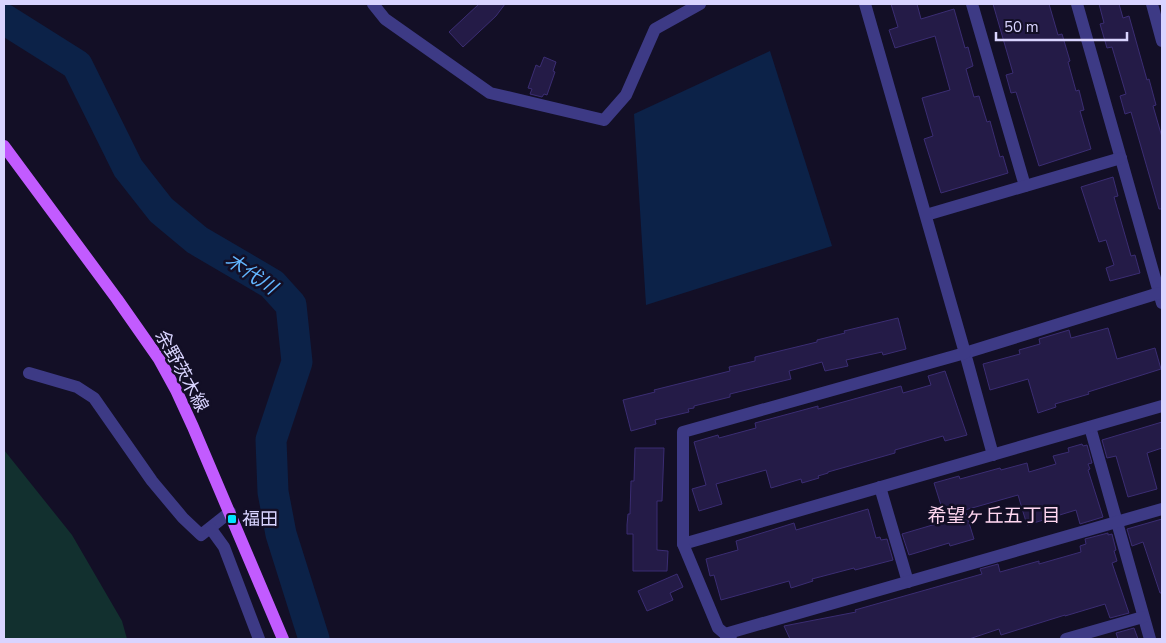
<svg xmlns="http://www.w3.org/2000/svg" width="1166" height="643" viewBox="0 0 1166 643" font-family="'Nunito Sans','Noto Sans JP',sans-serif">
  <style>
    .green { fill: #12302f }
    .water { fill: #0c2248 }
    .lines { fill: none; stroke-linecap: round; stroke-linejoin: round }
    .river { stroke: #0c2248; stroke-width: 31 }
    .building { fill: #241b47; stroke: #3b2d73 }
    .minor { stroke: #3d3a85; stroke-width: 12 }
    .major { stroke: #c25bff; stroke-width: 12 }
    .poi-dot { fill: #00e5ff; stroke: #130f26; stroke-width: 2 }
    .labels { text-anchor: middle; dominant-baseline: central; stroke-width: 5; stroke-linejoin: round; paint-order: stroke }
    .street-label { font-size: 18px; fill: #d9d4ff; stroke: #130f26 }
    .poi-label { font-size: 18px; fill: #d9d4ff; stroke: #130f26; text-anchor: start }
    .water-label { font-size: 19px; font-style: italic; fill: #62b6ff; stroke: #130f26 }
    .neighbourhood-label { font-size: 19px; fill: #ffd6f0; stroke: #130f26 }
  </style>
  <rect width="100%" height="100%" fill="#130f26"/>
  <polygon class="green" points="4,450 72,535 122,621 127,639 4,639"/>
  <polygon class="water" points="770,51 832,246 646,305 634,114"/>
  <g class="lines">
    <polyline class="river" points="4,19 77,65 128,168 161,210 197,240 272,284 291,305 297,362 271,440 273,492 281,534 314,639"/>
  </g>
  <g class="building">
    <polygon points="479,4 505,4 496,16 463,47 449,32"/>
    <polygon points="891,4 917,4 921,19 954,9 965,48 968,47 973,66 966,69 974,97 979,96 987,122 990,121 1000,157 1003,156 1008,173 941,193 924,139 933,136 922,98 950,90 935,36 895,48 889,30 898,27"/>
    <polygon points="993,4 1049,4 1058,35 1062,34 1070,61 1068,62 1076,91 1079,90 1084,110 1080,111 1091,149 1039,166 1016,92 1011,93 1006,75 1013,73"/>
    <polygon points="1099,4 1119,4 1123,18 1129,16 1147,80 1149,79 1156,105 1153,106 1162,137 1162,209 1159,209 1131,112 1125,114 1120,96 1126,94 1112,47 1107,48 1100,24 1104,23"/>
    <polygon points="544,57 556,62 553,71 555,72 547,95 544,94 542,97 530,94 532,89 528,88 536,65 540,67"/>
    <polygon points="1113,177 1118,196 1114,197 1131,256 1135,255 1140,273 1110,281 1106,268 1114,265 1106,240 1099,242 1081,187"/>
    <polygon points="898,318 906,349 883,355 882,352 846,360 848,366 825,371 822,362 789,371 791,379 730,394 730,397 694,406 694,408 688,409 689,412 655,420 656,424 631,431 623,400 655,392 654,390 730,371 729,367 755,361 755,357 817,342 817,340 845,333 844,331"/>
    <polygon points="1108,328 1117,359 1155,348 1161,369 1088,392 1089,394 1055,404 1056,407 1038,413 1028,379 990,390 983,364 1020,354 1019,350 1040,344 1039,339 1069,330 1071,338"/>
    <polygon points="945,371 967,435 945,441 943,436 895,450 895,453 828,472 828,473 818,476 819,478 802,483 801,479 771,488 766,470 716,484 722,504 699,511 692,489 706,485 694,442 718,435 719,438 756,428 755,423 818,406 818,409 901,386 903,393 931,385 928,376"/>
    <polygon points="1162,422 1162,448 1147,453 1157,489 1128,497 1116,456 1107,458 1102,440"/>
    <polygon points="1082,444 1083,446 1087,445 1092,463 1088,464 1090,469 1088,470 1103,517 1080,524 1076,510 1027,525 1018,495 965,510 974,539 950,546 949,543 909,555 902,534 946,521 934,483 959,476 960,479 1000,468 1001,470 1027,463 1029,472 1056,464 1053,456 1069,452 1068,448"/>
    <polygon points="635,448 664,448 662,501 657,501 657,550 668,551 667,571 633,571 633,534 627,534 627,525 628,514 630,514 631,481 634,481"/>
    <polygon points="868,509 876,538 880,537 881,540 887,539 893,560 855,570 854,568 812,579 813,581 791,588 789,581 721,600 714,575 710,576 706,559 738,550 736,541 775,529 794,523 796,530"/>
    <polygon points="1162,519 1162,593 1160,593 1143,542 1132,546 1127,529"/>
    <polygon points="1108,533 1108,535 1112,534 1116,550 1114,551 1117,561 1112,563 1129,613 1110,618 1105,604 1065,616 1065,615 1001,635 999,629 969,639 790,639 784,626 856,612 855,610 982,574 980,569 998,564 1000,572 1039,561 1039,564 1081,552 1080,546 1086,544 1085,539"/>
    <polygon points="677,574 683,587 670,593 673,600 647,611 638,591"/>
    <polygon points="1134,628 1138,639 1118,639 1116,633"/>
  </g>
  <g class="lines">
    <g class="minor">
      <polyline points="373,4 385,19 490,93 604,120 626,95 655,29 700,4"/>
      <polyline points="972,4 1025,186"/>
      <polyline points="1077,4 1162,303"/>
      <polyline points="1152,4 1162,41"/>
      <polyline points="926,215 1121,158"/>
      <polyline points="29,373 77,387 94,398 152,481 183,518 201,535 230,512"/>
      <polyline points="1090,427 1150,639"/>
      <polyline points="993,455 965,353 1159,293"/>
      <polyline points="880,487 908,582"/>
      <polyline points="211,529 224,547 259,639"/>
      <polyline points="683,544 1162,406"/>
      <polyline points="725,634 1162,509"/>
      <polyline points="731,639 718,628 683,544 683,432 965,353 865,4"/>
      <polyline points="1066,639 1143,617"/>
    </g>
    <polyline class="major" points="4,146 117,299 159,359 176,390 193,427 283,639"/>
  </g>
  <rect class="poi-dot" x="227" y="514" width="10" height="10" rx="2.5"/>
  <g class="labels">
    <g class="street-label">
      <text transform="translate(182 371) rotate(61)">余野茨木線</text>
    </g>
    <g class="poi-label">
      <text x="242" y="519">福田</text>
    </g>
    <g class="water-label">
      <text transform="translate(251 274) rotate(34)">木代川</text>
    </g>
    <g class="neighbourhood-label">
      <text x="994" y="516">希望ヶ丘五丁目</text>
    </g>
  </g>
  <rect width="1166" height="643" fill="none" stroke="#d9d4ff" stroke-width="10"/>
  <path d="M996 32v8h131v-8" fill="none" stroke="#d9d4ff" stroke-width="2.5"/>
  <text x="1004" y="32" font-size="15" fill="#d9d4ff" stroke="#130f26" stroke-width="4" paint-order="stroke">50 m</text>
</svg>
